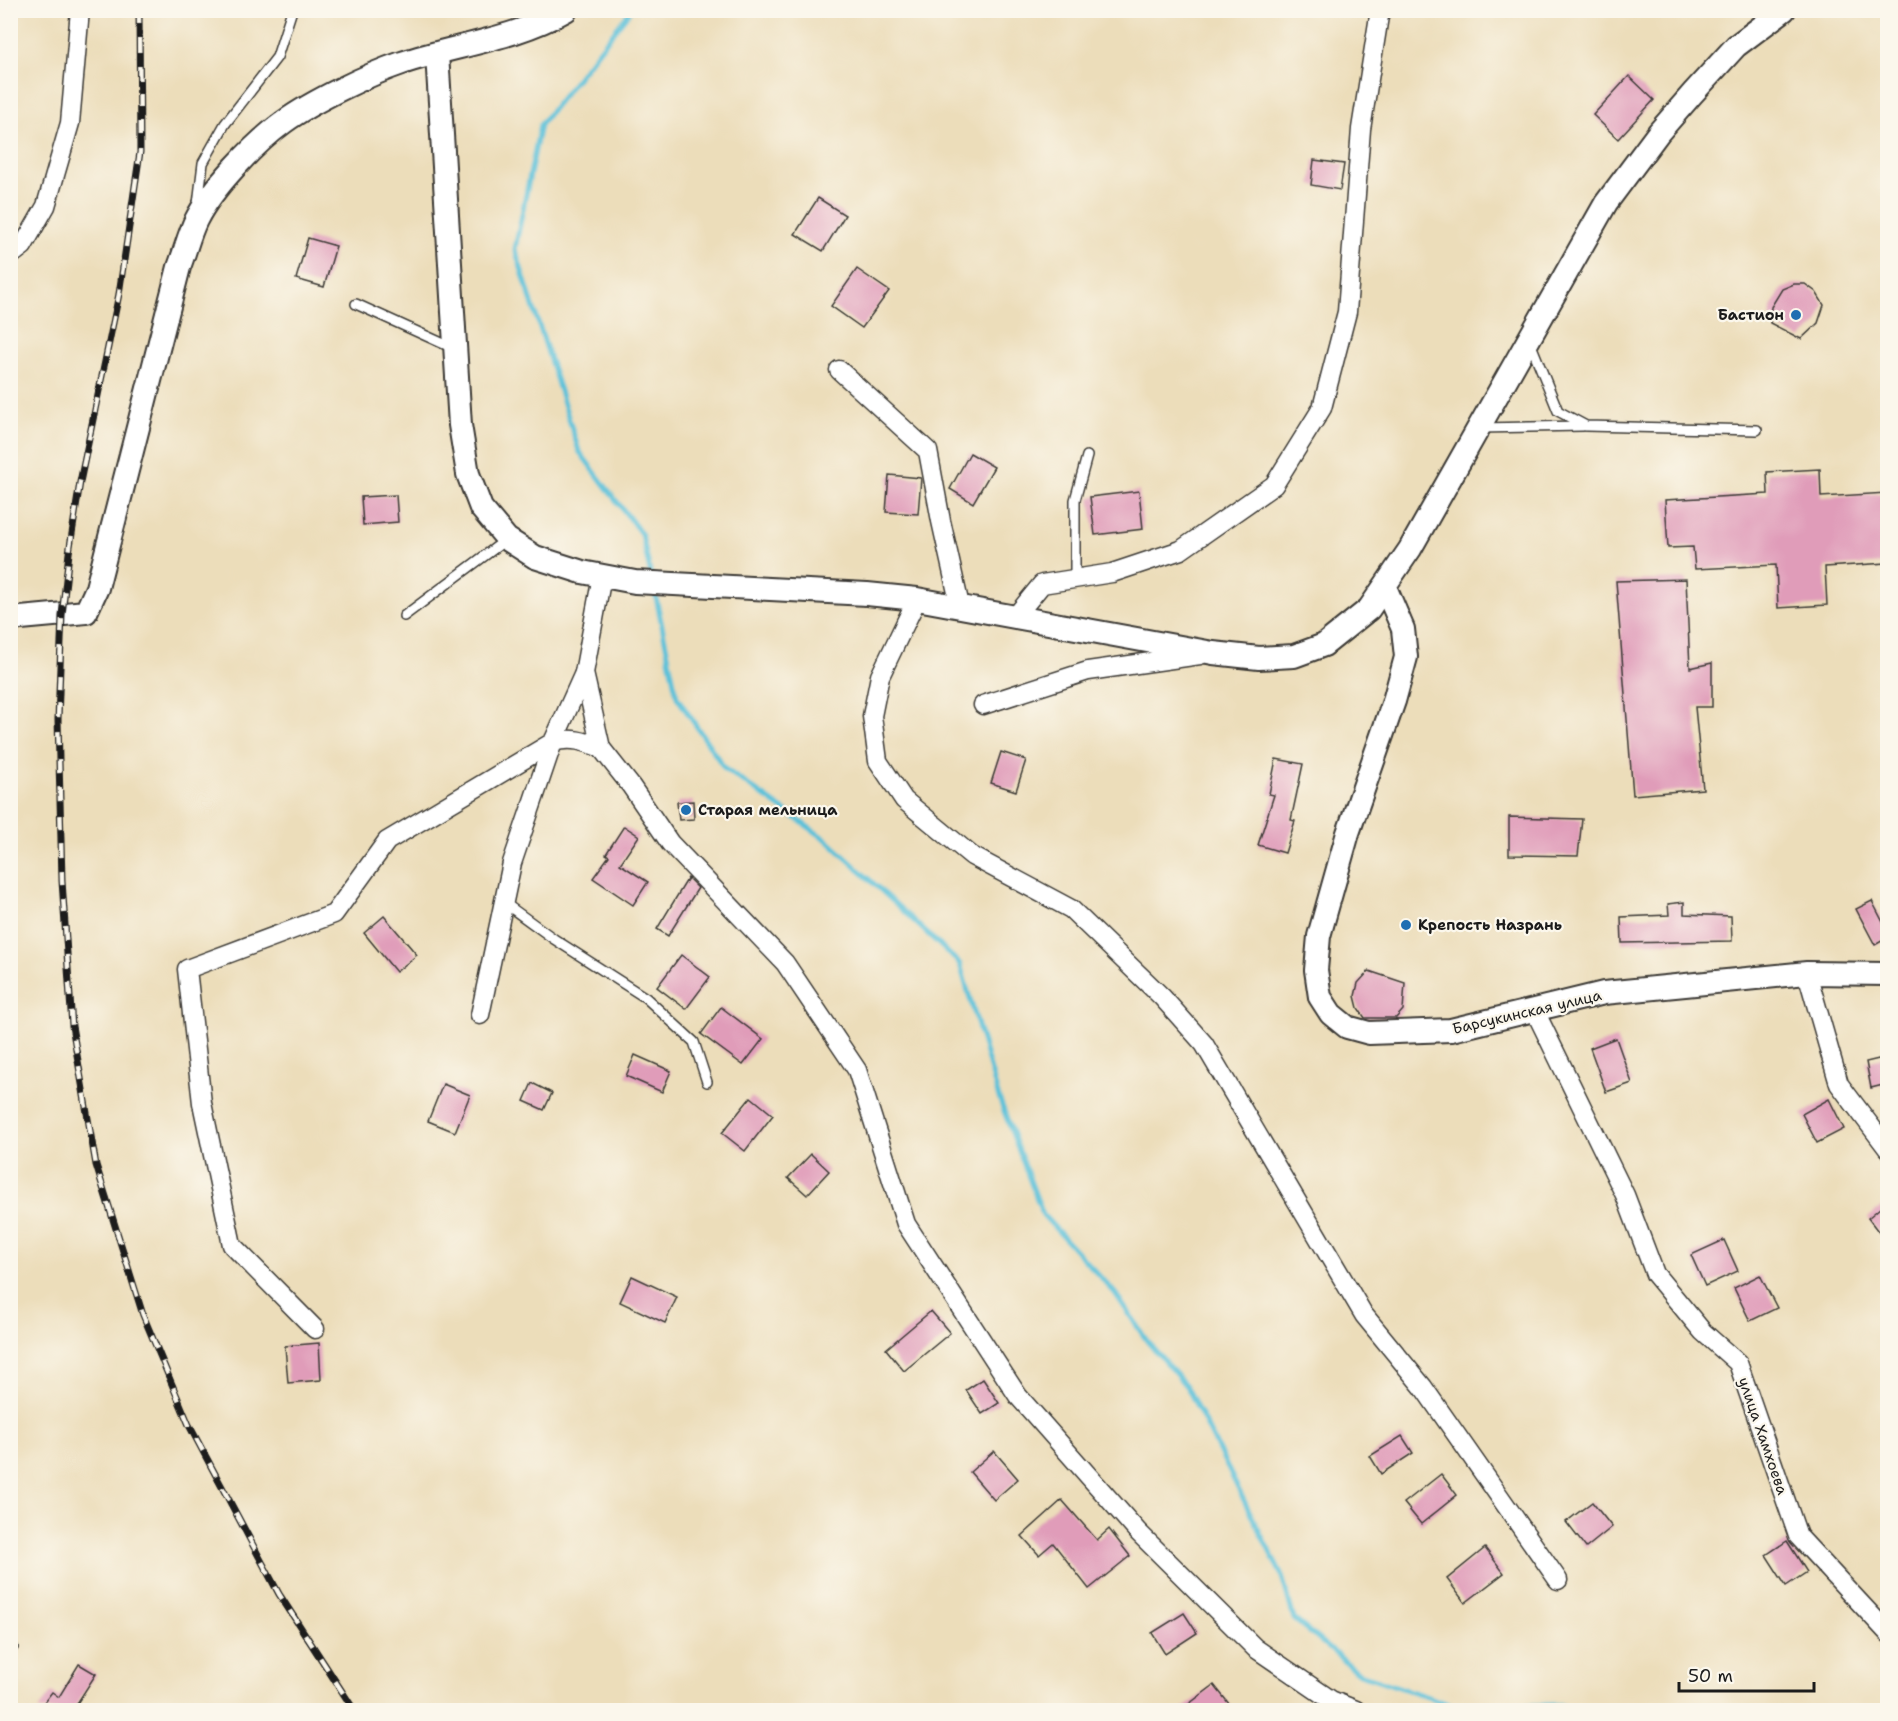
<svg xmlns="http://www.w3.org/2000/svg" width="1898" height="1721" viewBox="0 0 1898 1721" font-family="'Shantell Sans',sans-serif">
  <style>
    .lines { fill: none; stroke-linecap: round; stroke-linejoin: round }
    .stream { stroke: #5bc1d9; stroke-width: 5 }
    .building { fill: #e09cb9 }
    .service-casing { stroke: #3b3934; stroke-width: 12 }
    .minor-casing { stroke: #3b3934; stroke-width: 21 }
    .tertiary-casing { stroke: #3b3934; stroke-width: 26 }
    .service { stroke: #fff; stroke-width: 9 }
    .minor { stroke: #fff; stroke-width: 18 }
    .tertiary { stroke: #fff; stroke-width: 22 }
    .rail-casing { stroke: #1c1c1c; stroke-width: 7 }
    .rail { stroke: #fbf7ec; stroke-width: 4.5; stroke-dasharray: 14; stroke-linecap: butt }
    .poi-dot { fill: #1f6fb2; stroke: #fbf7ec; stroke-width: 2 }
    .labels { text-anchor: middle; dominant-baseline: central; stroke-width: 4.5; stroke-linejoin: round; paint-order: stroke }
    .poi-label { font-size: 15px; font-weight: bold; fill: #1c1c1c; stroke: #fbf7ec; text-anchor: start }
    .street-label { font-size: 15px; fill: #1c1c1c; stroke: #fbf7ec }
  </style>
  <rect width="100%" height="100%" fill="#fbf7ec"/>
  <filter id="ink" filterUnits="userSpaceOnUse"><feTurbulence type="fractalNoise" baseFrequency=".0167" numOctaves="2"/><feDisplacementMap in="SourceGraphic" scale="12" xChannelSelector="R" yChannelSelector="G"/><feConvolveMatrix kernelMatrix="1 2 1 2 8 2 1 2 1" color-interpolation-filters="sRGB"/></filter>
  <filter id="wash" filterUnits="userSpaceOnUse"><feTurbulence type="fractalNoise" baseFrequency=".008" numOctaves="4" result="noise"/><feDisplacementMap in="SourceGraphic" scale="24" xChannelSelector="R" yChannelSelector="G"/><feGaussianBlur stdDeviation="1.35" result="paint"/><feColorMatrix in="noise" values="0 0 0 0 0 0 0 0 0 0 0 0 0 0 0 0 0 1.4 0 .05"/><feComposite in="paint" operator="in"/></filter>
  <g filter="url(#wash)">
    <rect width="100%" height="100%" fill="#ecddba"/>
    <g class="lines">
      <g class="stream">
        <polyline points="631,10 540,125 515,249 579,451 642,535 651,576"/>
        <polyline points="654,588 677,697 725,769 827,840 960,964 998,1095 1043,1215 1115,1293 1147,1341 1187,1387 1282,1576 1294,1619 1360,1674 1455,1706 1560,1705 1571,1710"/>
      </g>
    </g>
    <g id="blocks">
      <g class="building">
        <polygon points="1629,76 1654,100 1618,139 1593,115"/>
        <polygon points="1314,160 1344,164 1340,190 1311,185"/>
        <polygon points="818,198 845,215 823,251 795,234"/>
        <polygon points="308,238 336,246 324,287 296,279"/>
        <polygon points="857,269 889,291 862,328 831,306"/>
        <polygon points="1794,284 1805,284 1816,292 1824,305 1818,323 1801,339 1770,323 1771,307 1782,289"/>
        <polygon points="970,453 994,467 973,503 950,489"/>
        <polygon points="1820,469 1821,497 1887,493 1887,563 1825,567 1827,605 1778,608 1776,565 1695,569 1693,547 1668,548 1665,500 1768,494 1767,472"/>
        <polygon points="889,475 921,478 918,514 886,512"/>
        <polygon points="1139,491 1143,529 1095,535 1090,497"/>
        <polygon points="396,495 398,522 363,525 361,497"/>
        <polygon points="1686,579 1690,668 1712,663 1712,707 1695,707 1703,789 1633,795 1616,581"/>
        <polygon points="1001,752 1026,760 1016,791 991,783"/>
        <polygon points="1276,759 1303,764 1291,820 1295,821 1285,853 1258,845 1274,795 1269,794"/>
        <polygon points="693,801 694,819 679,820 677,802"/>
        <polygon points="1509,817 1582,819 1578,856 1509,855"/>
        <polygon points="624,826 639,836 620,864 648,882 633,905 593,878 609,856 606,854"/>
        <polygon points="688,878 698,888 668,936 657,929"/>
        <polygon points="1872,901 1887,930 1887,938 1875,945 1856,909"/>
        <polygon points="1684,902 1684,914 1731,916 1732,941 1622,943 1621,917 1669,915 1668,904"/>
        <polygon points="384,916 417,955 396,972 364,933"/>
        <polygon points="681,955 710,977 686,1009 657,987"/>
        <polygon points="1369,971 1405,983 1403,1010 1396,1018 1365,1018 1358,1008 1355,996 1358,983"/>
        <polygon points="721,1007 763,1039 743,1065 701,1034"/>
        <polygon points="1616,1038 1632,1083 1606,1092 1590,1048"/>
        <polygon points="635,1055 671,1071 662,1092 626,1076"/>
        <polygon points="1887,1057 1887,1084 1871,1088 1866,1062"/>
        <polygon points="532,1083 552,1093 544,1110 524,1101"/>
        <polygon points="443,1084 470,1095 455,1132 428,1121"/>
        <polygon points="751,1097 773,1115 745,1151 722,1133"/>
        <polygon points="1829,1099 1844,1129 1817,1143 1802,1114"/>
        <polygon points="811,1154 829,1171 807,1195 788,1178"/>
        <polygon points="1887,1202 1887,1243 1868,1218"/>
        <polygon points="1724,1240 1738,1271 1705,1286 1691,1255"/>
        <polygon points="1760,1275 1777,1308 1750,1321 1734,1288"/>
        <polygon points="632,1276 677,1297 665,1323 620,1302"/>
        <polygon points="931,1311 950,1333 904,1371 886,1349"/>
        <polygon points="319,1343 321,1380 288,1383 285,1346"/>
        <polygon points="983,1379 999,1403 982,1414 966,1390"/>
        <polygon points="1402,1436 1413,1453 1381,1474 1370,1456"/>
        <polygon points="994,1451 1018,1479 994,1500 970,1472"/>
        <polygon points="1441,1474 1457,1495 1421,1524 1404,1503"/>
        <polygon points="1062,1500 1097,1540 1109,1529 1130,1556 1089,1589 1053,1543 1039,1555 1022,1536"/>
        <polygon points="1592,1502 1612,1527 1586,1548 1566,1522"/>
        <polygon points="1787,1541 1807,1572 1786,1586 1766,1555"/>
        <polygon points="1485,1548 1504,1573 1465,1603 1447,1579"/>
        <polygon points="1184,1613 1197,1633 1165,1654 1152,1633"/>
        <polygon points="79,1664 96,1674 74,1708 77,1710 38,1710 52,1692 59,1697"/>
        <polygon points="1214,1685 1234,1710 1181,1710"/>
      </g>
    </g>
  </g>
  <g filter="url(#ink)">
    <use href="#blocks" fill-opacity="0" stroke="#3b3934" stroke-width="1.5"/>
    <g class="lines">
      <defs>
        <g id="service">
          <polyline points="198,204 203,163 225,124 277,57 292,10"/>
          <polyline points="356,304 455,349"/>
          <polyline points="1530,342 1558,411 1586,426 1757,430"/>
          <polyline points="1480,428 1583,426"/>
          <polyline points="1075,579 1075,500 1087,456"/>
          <polyline points="404,616 507,539"/>
          <polyline points="503,902 554,939 646,998 694,1042 707,1082"/>
          <polyline points="10,1651 13,1647"/>
        </g>
        <g id="minor">
          <polyline points="10,256 23,246 46,206 70,123 80,10"/>
          <polyline points="839,370 928,451 941,521 960,606"/>
          <polyline points="917,599 880,676 872,716 878,761 904,800 972,856 1071,909 1162,997 1204,1044 1364,1315 1423,1387 1558,1580"/>
          <polyline points="1015,617 1042,584 1112,573 1181,550 1274,485 1322,408 1347,312 1361,129 1380,10"/>
          <polyline points="584,673 601,748 631,786 670,843 785,963 857,1070 906,1224 1018,1396 1138,1532 1255,1648 1331,1700 1356,1710"/>
          <polyline points="983,705 1088,671 1200,655"/>
          <polyline points="1807,973 1839,1084 1888,1149"/>
          <polyline points="1534,1009 1625,1195 1655,1274 1703,1332 1738,1363 1798,1536 1888,1633"/>
          <polyline points="480,1015 512,863 553,742 584,673 602,576"/>
          <path d="M315 1329 232 1245 202 1103 187 969 334 914 387 841 553 742C571 737 584 741 601 748"/>
        </g>
        <g id="tertiary">
          <polyline points="437,54 460,425 468,474 481,508 507,539 535,557 582,572 635,582 867,594 917,599 1213,653 1259,658 1294,656 1324,645 1369,609 1410,549 1606,203 1659,132 1693,93 1736,46 1784,10"/>
          <polyline points="1385,587 1403,629 1406,657 1394,701 1348,833 1319,936 1316,970 1320,997 1331,1014 1347,1027 1369,1033 1451,1030 1604,993 1807,973 1888,974"/>
          <path d="M10 619 86 612 97 588 179 267C185 252 189 234 196 220 212 188 255 143 284 122 313 101 367 75 402 63 456 45 516 39 566 10"/>
        </g>
      </defs>
      <use href="#service" class="service-casing"/>
      <use href="#minor" class="minor-casing"/>
      <use href="#tertiary" class="tertiary-casing"/>
      <use href="#service" class="service"/>
      <use href="#minor" class="minor"/>
      <use href="#tertiary" class="tertiary"/>
      <defs>
        <polyline id="rail" points="139,10 140,152 119,294 80,482 69,553 62,615 58,719 62,881 72,1026 96,1165 143,1315 189,1425 279,1594 354,1710"/>
      </defs>
      <use href="#rail" class="rail-casing"/>
      <use href="#rail" class="rail"/>
    </g>
  </g>
  <g class="poi-dot">
    <circle cx="1796" cy="315" r="6"/>
    <circle cx="686" cy="810" r="6"/>
    <circle cx="1406" cy="925" r="6"/>
  </g>
  <g class="labels">
    <g class="poi-label">
      <text x="1784" y="315" text-anchor="end">Бастион</text>
      <text x="698" y="810">Старая мельница</text>
      <text x="1418" y="925">Крепость Назрань</text>
    </g>
    <g class="street-label">
      <text transform="translate(1527 1012) rotate(-13)">Барсукинская улица</text>
      <text transform="translate(1763 1436) rotate(71)">улица Хамхоева</text>
    </g>
  </g>
  <rect width="1898" height="1721" fill="none" stroke="#fbf7ec" stroke-width="36"/>
  <path d="M1679 1682v9h135v-9" fill="none" stroke="#1c1c1c" stroke-width="3"/>
  <text x="1688" y="1682" font-size="18" fill="#1c1c1c" stroke="#fbf7ec" stroke-width="4.5" paint-order="stroke">50 m</text>
</svg>
